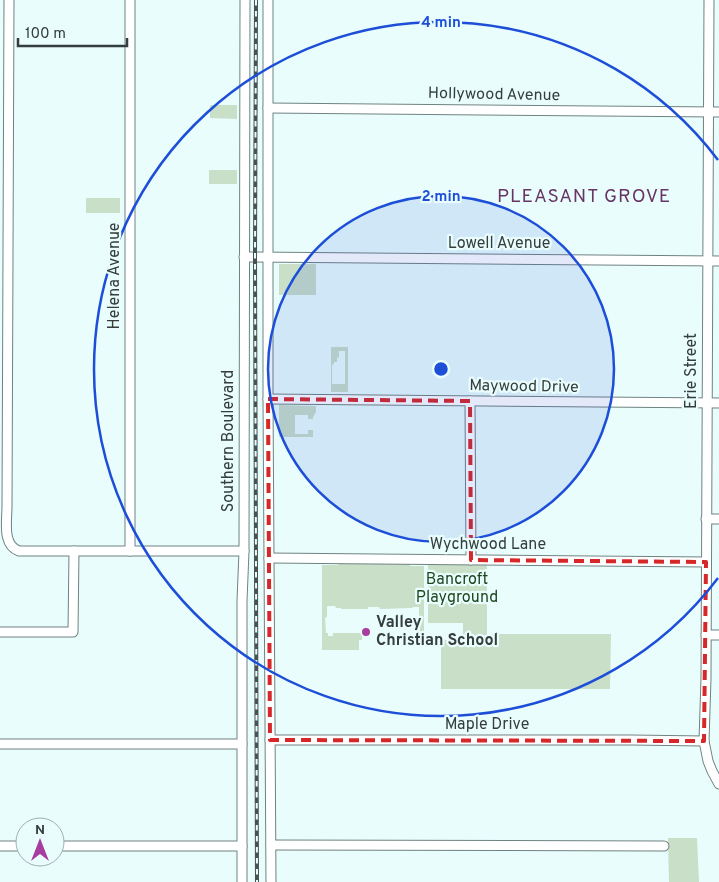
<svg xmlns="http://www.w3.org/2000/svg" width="719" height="882" viewBox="0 0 719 882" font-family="Overpass,sans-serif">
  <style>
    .green { fill: #c9dfc8; fill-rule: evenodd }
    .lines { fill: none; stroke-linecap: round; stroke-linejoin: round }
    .minor-casing { stroke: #6f8282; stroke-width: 11 }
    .minor { stroke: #fff; stroke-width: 9 }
    .rail-casing { stroke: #495252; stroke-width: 4 }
    .rail { stroke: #e9fdfd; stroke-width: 2; stroke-dasharray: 5.5; stroke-linecap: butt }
    .marked { fill: none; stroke: #d62828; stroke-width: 4; stroke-dasharray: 10 6; stroke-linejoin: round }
    .ring { fill: none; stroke: #1d4ed8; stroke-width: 2.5 }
    .poi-dot { fill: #a63d9f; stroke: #e9fdfd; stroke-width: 2 }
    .labels { text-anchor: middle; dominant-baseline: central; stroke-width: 4.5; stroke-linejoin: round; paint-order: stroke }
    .street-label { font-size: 16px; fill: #353d3d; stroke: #e9fdfd }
    .park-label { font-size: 16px; fill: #1e4720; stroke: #e9fdfd }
    .poi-label { font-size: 16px; font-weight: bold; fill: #353d3d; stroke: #e9fdfd; text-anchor: start }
    .quarter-label { font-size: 19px; letter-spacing: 1px; fill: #683463; stroke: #e9fdfd }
    .centre { fill: #1d4ed8; stroke: #e9fdfd; stroke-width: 2.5 }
    .ring-label { font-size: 15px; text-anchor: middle; font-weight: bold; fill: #1d4ed8; stroke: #e9fdfd; stroke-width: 4.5; stroke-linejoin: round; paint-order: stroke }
  </style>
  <rect width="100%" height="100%" fill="#e9fdfd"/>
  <g class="green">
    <polygon points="210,105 237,105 237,119 210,118"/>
    <rect x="209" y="170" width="28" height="14"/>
    <rect x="86" y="198" width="34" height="15"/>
    <rect x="279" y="264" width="37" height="31"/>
    <path d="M331 347H348V392H331ZM339 351H345V384H332V365L334 364V362H337V358L339 357Z"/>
    <polygon points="279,405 316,406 316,412 313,417 313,419 308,419 308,415 295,415 295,434 308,434 308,430 313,430 313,437 279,437"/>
    <polygon points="337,559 411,559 410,566 424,566 424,634 420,634 420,623 422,623 422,619 419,618 419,607 413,607 412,608 380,609 379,607 368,607 368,609 341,609 341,608 336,608 335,606 328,606 327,607 327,617 325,618 326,633 328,633 328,636 333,636 333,633 362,633 362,640 359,640 359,650 322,650 322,565 338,565"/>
    <polygon points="428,559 487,560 487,634 611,634 610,689 441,689 441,640 463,640 463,623 428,623"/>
    <polygon points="668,838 697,838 699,882 669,882"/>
  </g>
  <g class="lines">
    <defs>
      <g id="minor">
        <path d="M9 0 7 507C7 521 2 545 19 551H244"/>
        <polyline points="268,0 268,399 271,882"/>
        <polyline points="709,0 706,678 704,741 708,761 712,771 719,784"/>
        <polyline points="268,108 719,112"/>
        <polyline points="244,257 719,261"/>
        <polyline points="268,399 719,403"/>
        <polyline points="470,401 471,560"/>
        <polyline points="706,519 719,519"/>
        <polyline points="130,551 130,0"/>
        <polyline points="269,558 706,562"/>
        <polyline points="0,632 73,632 74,551"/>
        <polyline points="706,635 719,635"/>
        <polyline points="270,740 631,740 704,741"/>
        <polyline points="0,744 242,744"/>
        <polyline points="271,845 664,846"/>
        <polyline points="0,846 25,846"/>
        <polyline points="55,846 242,846"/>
        <polyline points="242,882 242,601 244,551 245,0"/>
      </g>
    </defs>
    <use href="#minor" class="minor-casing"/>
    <use href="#minor" class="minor"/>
    <defs>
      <polyline id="rail" points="256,0 255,257 257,882"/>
    </defs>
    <use href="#rail" class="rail-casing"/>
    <use href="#rail" class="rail"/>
  </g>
  <path class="marked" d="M268 399 470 401 471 560 706 562 704 741 270 740Z"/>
  <circle cx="441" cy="369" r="173" fill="#1d4ed8" fill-opacity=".12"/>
  <g class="ring">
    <circle cx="441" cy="369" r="173"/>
    <path d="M718 578A347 347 0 1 1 718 160"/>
  </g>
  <circle class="poi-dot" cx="366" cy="632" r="5"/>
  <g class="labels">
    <g class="street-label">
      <text transform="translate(494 95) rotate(1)">Hollywood Avenue</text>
      <text x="499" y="244">Lowell Avenue</text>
      <text transform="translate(115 276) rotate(-90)">Helena Avenue</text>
      <text transform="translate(692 371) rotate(-90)">Erie Street</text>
      <text transform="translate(524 387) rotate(1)">Maywood Drive</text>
      <text transform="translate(229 441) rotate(-90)">Southern Boulevard</text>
      <text x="488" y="545">Wychwood Lane</text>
      <text x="487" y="725">Maple Drive</text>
    </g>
    <g class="park-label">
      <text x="457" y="580">Bancroft<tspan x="457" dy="18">Playground</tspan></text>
    </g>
    <g class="poi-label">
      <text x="376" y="623">Valley<tspan x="376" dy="18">Christian School</tspan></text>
    </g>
    <g class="quarter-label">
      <text x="584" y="197">PLEASANT GROVE</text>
    </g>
  </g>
  <circle cx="441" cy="369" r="8" class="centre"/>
  <g class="ring-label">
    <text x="441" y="27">4 min</text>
    <text x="441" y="201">2 min</text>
  </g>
  <g transform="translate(40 842)"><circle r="24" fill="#e9fdfd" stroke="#a1b0b0"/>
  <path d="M0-4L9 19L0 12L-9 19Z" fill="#a63d9f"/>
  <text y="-8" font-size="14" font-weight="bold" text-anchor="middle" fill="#353d3d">N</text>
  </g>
  <path d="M18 38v8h109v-8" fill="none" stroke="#353d3d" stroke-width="2.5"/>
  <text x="25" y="38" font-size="15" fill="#353d3d" stroke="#e9fdfd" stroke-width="4" paint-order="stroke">100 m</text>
</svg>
